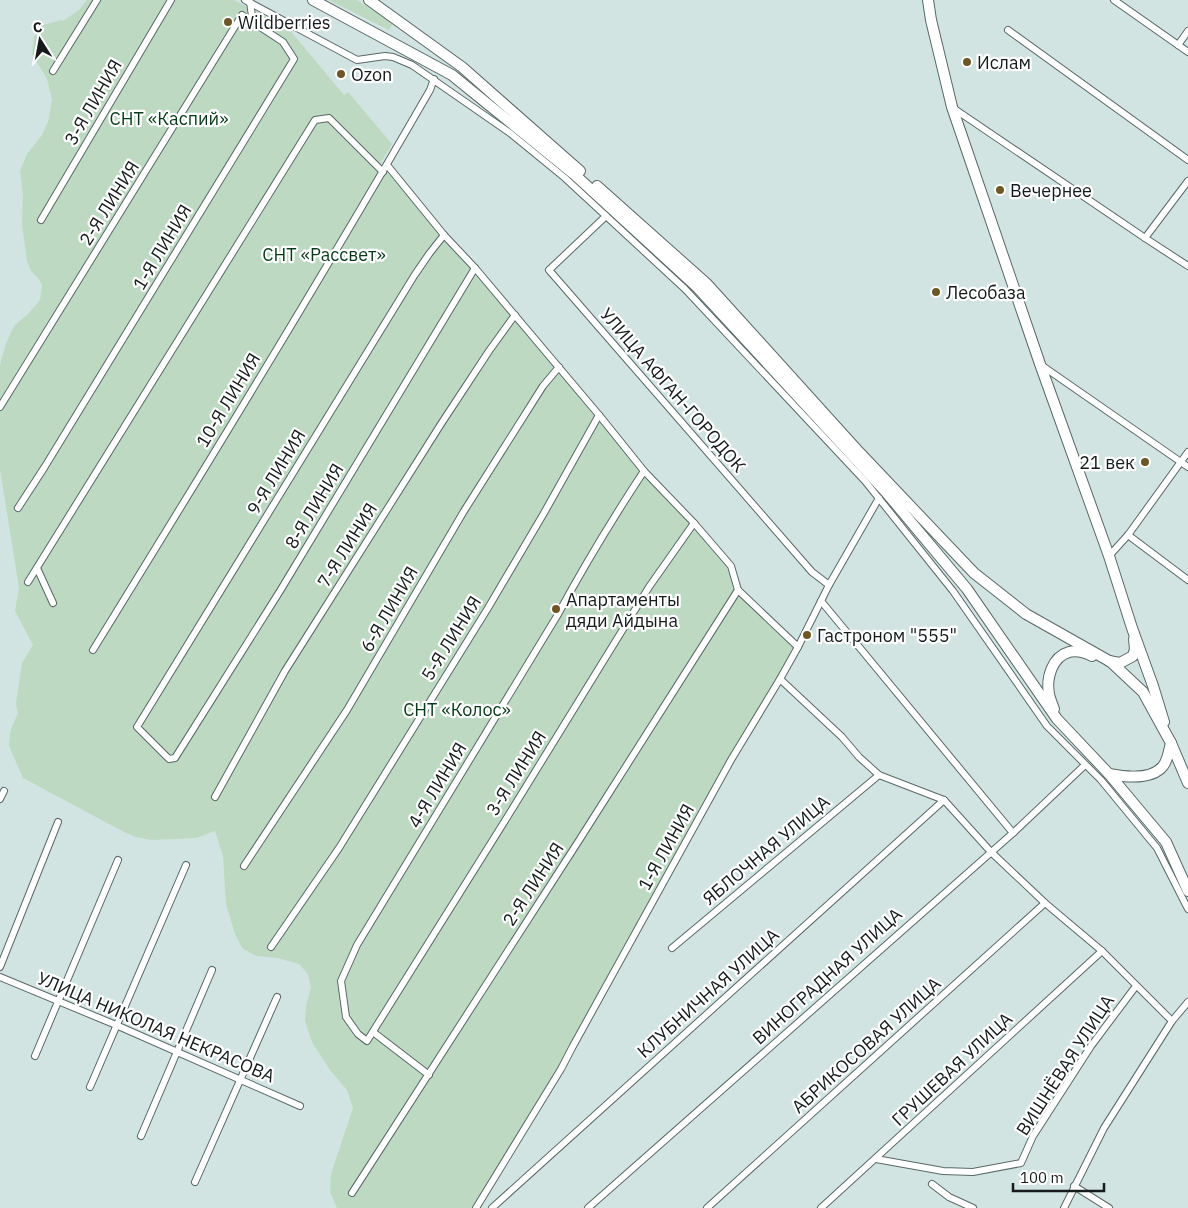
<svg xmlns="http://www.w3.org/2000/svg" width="1188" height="1208" viewBox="0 0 1188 1208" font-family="'IBM Plex Sans',sans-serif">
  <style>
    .green { fill: #bdd9c1 }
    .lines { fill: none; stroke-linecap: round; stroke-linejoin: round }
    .street-casing { stroke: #596867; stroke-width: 8 }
    .primary-casing { stroke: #596867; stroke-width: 12 }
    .street { stroke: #fff; stroke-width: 6 }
    .primary { stroke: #fff; stroke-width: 10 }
    .poi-dot { fill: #6c5726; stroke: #fff; stroke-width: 2 }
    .labels { text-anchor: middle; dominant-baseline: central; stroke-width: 4.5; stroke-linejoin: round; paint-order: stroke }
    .poi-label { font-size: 18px; fill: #141b1a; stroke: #fff; text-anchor: start }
    .street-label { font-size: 18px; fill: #141b1a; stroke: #fff }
    .park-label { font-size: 18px; fill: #063918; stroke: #fff }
  </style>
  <rect width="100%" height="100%" fill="#d2e4e2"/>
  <g class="green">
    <polygon points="87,0 234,0 288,28 344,95 348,92 392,144 380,164 439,230 440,235 520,324 647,477 716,551 726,565 734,588 779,632 800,651 741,749 510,1158 478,1208 337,1208 330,1192 331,1174 353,1108 347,1090 330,1070 312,1042 305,1021 306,1006 311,987 308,974 299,964 278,958 256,956 242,948 235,934 226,904 223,856 215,831 196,838 151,840 136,837 124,832 23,778 9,746 10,734 12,726 18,714 16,703 22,663 33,645 15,611 19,588 0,469 0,365 6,343 14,326 28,314 40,300 42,285 38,278 31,271 27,261 22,224 23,195 20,171 27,154 42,135 49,119 52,99 47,79 32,54 34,37 43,25 62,20 63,21 79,10"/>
    <polygon points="329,0 357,0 393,23 389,30"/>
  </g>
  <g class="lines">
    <defs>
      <g id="street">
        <polyline points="245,0 357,60 385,56 393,57 412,65 510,133 565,178 685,289 865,481 953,591 1047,726 1101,780 1157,848 1188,909"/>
        <polyline points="1114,0 1188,52"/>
        <polyline points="250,2 253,23"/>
        <polyline points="1008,30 1188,160"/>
        <polyline points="1178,45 1188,31"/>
        <polyline points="53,71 97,0"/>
        <polyline points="953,108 1145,238 1188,266"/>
        <polyline points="387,165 444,235 475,268 599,415 644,471 694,523 731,566 738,590 798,647"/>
        <polyline points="606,216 549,270 812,572 829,585"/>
        <polyline points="41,220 171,0"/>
        <polyline points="444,235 429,254 414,276 137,727 169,759 175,758 280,591 475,268"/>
        <polyline points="1145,238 1188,181"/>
        <polyline points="1041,365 1188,467"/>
        <polyline points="0,407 242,15 283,42 294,59 44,468 18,508"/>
        <path d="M644 471C613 518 584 566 557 616L357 945 341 981 346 1017 358 1034 367 1041 511 811 649 587 694 523"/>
        <polyline points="1128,535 1188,580"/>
        <polyline points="1109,556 1128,535 1188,452"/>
        <polyline points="37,568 53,603"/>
        <polyline points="28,582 315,120 329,118 383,172"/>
        <polyline points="821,601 1013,833"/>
        <path d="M93 650C207 465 321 279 430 90L434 79"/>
        <polyline points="780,679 842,737 859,757 879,775 944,800 991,852 1045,903 1102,951 1172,1021"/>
        <polyline points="215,797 285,671 441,424 489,351 515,315"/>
        <polyline points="0,799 4,791"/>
        <polyline points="244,866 347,710 464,511 543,386 559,367"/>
        <polyline points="271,947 339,848 488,608 544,513 599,415"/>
        <polyline points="672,948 879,775"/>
        <polyline points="0,967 58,822"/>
        <polyline points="0,977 116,1025 300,1106"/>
        <polyline points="373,1032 429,1075"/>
        <polyline points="35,1056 118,860"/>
        <polyline points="90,1087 186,865"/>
        <polyline points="141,1136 212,970"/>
        <polyline points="876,1159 943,1171 973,1172 1021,1163 1033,1136 1091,1046 1136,986"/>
        <polyline points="195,1182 277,997"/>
        <polyline points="932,1184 949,1197 973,1208"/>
        <polyline points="1074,1186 1109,1208"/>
        <polyline points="352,1193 578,842 738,590"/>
        <polyline points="476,1208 561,1069 573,1046 731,760 780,679 798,647 829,585 879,498"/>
        <polyline points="492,1208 944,800"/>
        <polyline points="588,1208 1013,833 1085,765"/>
        <polyline points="707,1208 1045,903"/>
        <polyline points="821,1208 1102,951"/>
        <polyline points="1064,1208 1104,1128 1172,1021 1188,1002"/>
      </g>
      <g id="primary">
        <polyline points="313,0 452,75 575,175 697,287 885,491 967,589 1057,719 1109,774 1166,842 1188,891"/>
        <polyline points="369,0 462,67 580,171"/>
        <polyline points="928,0 931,20 952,107 1040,364 1109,556 1132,628 1153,686 1164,722"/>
        <path d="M597 186 707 284 859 452 974 573 1026 614 1111 662 1143 692 1171 743C1169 750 1168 760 1163 766 1152 780 1125 777 1109 774"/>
        <polyline points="1109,661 1120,663 1133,656 1135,649 1134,639"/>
        <path d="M1054 709C1052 704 1050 699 1049 694 1046 678 1052 657 1069 652 1077 650 1086 653 1092 656"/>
        <polyline points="1171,743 1188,783"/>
      </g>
    </defs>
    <use href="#street" class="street-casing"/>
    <use href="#primary" class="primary-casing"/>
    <use href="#street" class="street"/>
    <use href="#primary" class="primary"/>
  </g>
  <g class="poi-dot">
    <circle cx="228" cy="22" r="5"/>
    <circle cx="967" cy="62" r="5"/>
    <circle cx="341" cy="74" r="5"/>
    <circle cx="1000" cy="190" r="5"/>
    <circle cx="936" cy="292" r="5"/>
    <circle cx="1145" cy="462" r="5"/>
    <circle cx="556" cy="609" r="5"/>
    <circle cx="807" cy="635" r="5"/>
  </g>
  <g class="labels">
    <g class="poi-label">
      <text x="238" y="22">Wildberries</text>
      <text x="977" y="62">Ислам</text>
      <text x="351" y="74">Ozon</text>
      <text x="1010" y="190">Вечернее</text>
      <text x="946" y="292">Лесобаза</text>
      <text x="1135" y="462" text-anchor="end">21 век</text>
      <text x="566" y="599">Апартаменты<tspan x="566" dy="21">дяди Айдына</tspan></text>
      <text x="817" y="635">Гастроном "555"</text>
    </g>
    <g class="street-label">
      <text transform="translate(93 102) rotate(-60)">3-Я ЛИНИЯ</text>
      <text transform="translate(109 203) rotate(-58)">2-Я ЛИНИЯ</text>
      <text transform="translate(162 247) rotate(-59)">1-Я ЛИНИЯ</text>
      <text transform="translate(673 390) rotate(49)">УЛИЦА АФГАН-ГОРОДОК</text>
      <text transform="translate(228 400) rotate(-59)">10-Я ЛИНИЯ</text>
      <text transform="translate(276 472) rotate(-59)">9-Я ЛИНИЯ</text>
      <text transform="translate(314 506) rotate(-59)">8-Я ЛИНИЯ</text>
      <text transform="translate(347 545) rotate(-58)">7-Я ЛИНИЯ</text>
      <text transform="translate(389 609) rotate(-60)">6-Я ЛИНИЯ</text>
      <text transform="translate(451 638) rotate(-58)">5-Я ЛИНИЯ</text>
      <text transform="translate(516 773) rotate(-58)">3-Я ЛИНИЯ</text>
      <text transform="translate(437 785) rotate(-59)">4-Я ЛИНИЯ</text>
      <text transform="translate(666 847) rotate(-61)">1-Я ЛИНИЯ</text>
      <text transform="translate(766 850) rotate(-40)">ЯБЛОЧНАЯ УЛИЦА</text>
      <text transform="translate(533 884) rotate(-57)">2-Я ЛИНИЯ</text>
      <text transform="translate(827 976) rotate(-42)">ВИНОГРАДНАЯ УЛИЦА</text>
      <text transform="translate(708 993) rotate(-42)">КЛУБНИЧНАЯ УЛИЦА</text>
      <text transform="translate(156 1027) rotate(23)">УЛИЦА НИКОЛАЯ НЕКРАСОВА</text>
      <text transform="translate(866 1045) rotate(-42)">АБРИКОСОВАЯ УЛИЦА</text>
      <text transform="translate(1065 1065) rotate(-57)">ВИШНЁВАЯ УЛИЦА</text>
      <text transform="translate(952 1069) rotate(-43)">ГРУШЕВАЯ УЛИЦА</text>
    </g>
    <g class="park-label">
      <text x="169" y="118">СНТ «Каспий»</text>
      <text x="324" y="254">СНТ «Рассвет»</text>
      <text x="457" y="709">СНТ «Колос»</text>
    </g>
  </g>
  <g transform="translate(40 40) rotate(349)" stroke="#ffffff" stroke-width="4" paint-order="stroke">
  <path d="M0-4L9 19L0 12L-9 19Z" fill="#141b1a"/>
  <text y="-8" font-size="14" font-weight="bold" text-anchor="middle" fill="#141b1a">С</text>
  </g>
  <path d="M1013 1183v8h91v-8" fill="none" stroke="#141b1a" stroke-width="2.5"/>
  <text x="1020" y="1183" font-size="15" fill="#141b1a" stroke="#ffffff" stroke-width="4" paint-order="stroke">100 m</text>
</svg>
